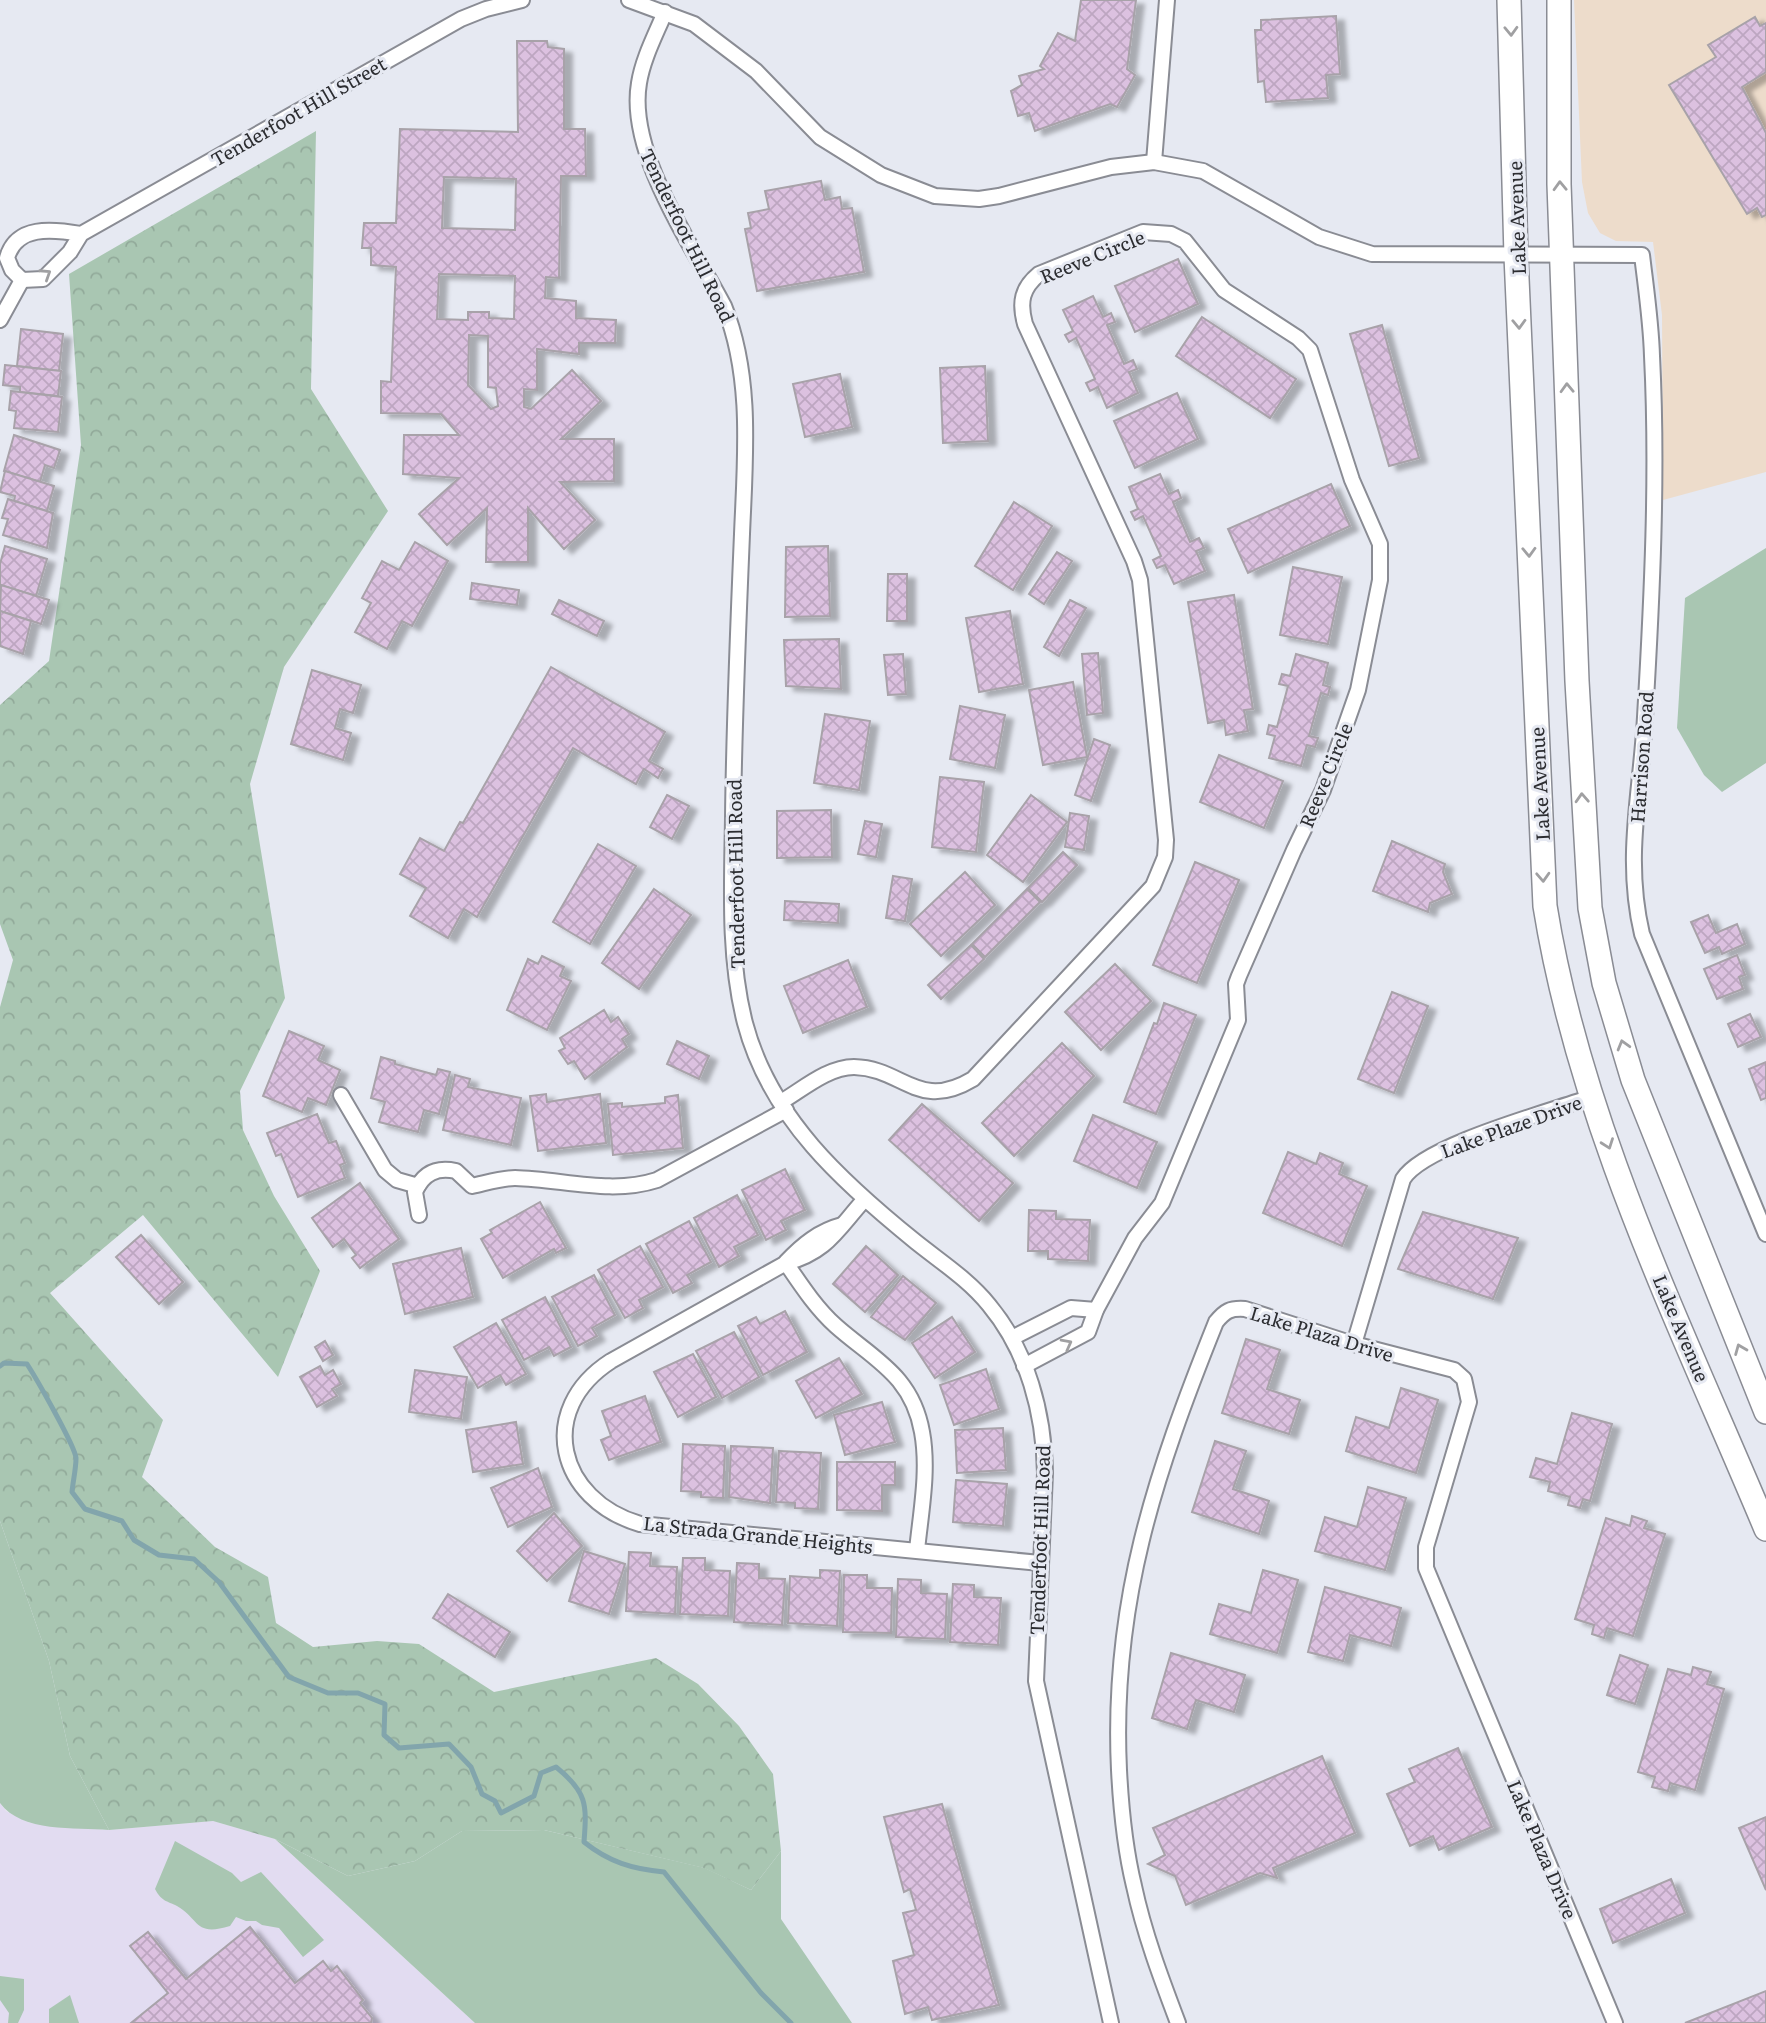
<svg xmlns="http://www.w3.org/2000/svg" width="1766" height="2023" viewBox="0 0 1766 2023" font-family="Literata,serif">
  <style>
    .commercial { fill: #eddccb }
    .industrial { fill: #e2dcf1 }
    .green { fill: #a9c6b2 }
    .forest { fill: url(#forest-crowns) }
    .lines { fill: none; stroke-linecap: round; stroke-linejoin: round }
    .stream { stroke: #82a5ac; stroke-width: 5 }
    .building { fill: url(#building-cross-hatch); stroke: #a8a2a9; stroke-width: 2; fill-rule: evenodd; filter: url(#shadow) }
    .street-casing { stroke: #8a8c94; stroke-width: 18 }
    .primary-casing { stroke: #8a8c94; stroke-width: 26 }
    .street { stroke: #fff; stroke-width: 14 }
    .primary { stroke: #fff; stroke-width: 23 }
    .oneway { stroke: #a0a0a2 }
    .labels { text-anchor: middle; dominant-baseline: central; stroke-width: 6; stroke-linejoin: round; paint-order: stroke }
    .street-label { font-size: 19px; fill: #2c2d31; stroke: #e6e9f2 }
  </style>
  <defs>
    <pattern id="forest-crowns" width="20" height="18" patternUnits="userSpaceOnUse" patternTransform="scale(1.75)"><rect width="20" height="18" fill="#a9c6b2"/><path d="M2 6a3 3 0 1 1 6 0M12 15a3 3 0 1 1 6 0" fill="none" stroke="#92aa9a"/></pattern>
    <pattern id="building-cross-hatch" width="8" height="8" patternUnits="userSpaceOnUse" patternTransform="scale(1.75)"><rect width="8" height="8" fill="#dcc1e0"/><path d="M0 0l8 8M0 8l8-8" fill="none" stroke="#bda6c1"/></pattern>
    <filter id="shadow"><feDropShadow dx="8" dy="4.5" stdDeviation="2" flood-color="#0004"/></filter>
  </defs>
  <rect width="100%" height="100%" fill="#e6e9f2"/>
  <polygon class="commercial" points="1574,0 1766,0 1766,472 1663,500 1662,315 1653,242 1616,241 1600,233 1588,213 1582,182"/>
  <polygon class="industrial" points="0,1803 6,1811 30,1823 109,1830 213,1821 275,1839 475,2023 0,2023"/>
  <g class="green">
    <polygon points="1766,548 1766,763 1722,792 1704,775 1677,728 1685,598"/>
    <path d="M0 1521 49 1661 70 1756 109 1830C75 1827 22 1833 0 1803Z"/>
    <polygon points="544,1830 705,1868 751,1890 781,1851 781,1919 852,2023 475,2023 275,1839 348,1876 415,1861 462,1831"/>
    <path d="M175 1841 232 1873 241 1882 261 1872 324 1940 303 1957 279 1928 262 1925 256 1921H246L236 1917 230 1926C194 1937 200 1919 177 1906 167 1901 161 1901 155 1889Z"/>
    <polygon points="0,1976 24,1979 24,2010 18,2023 8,2023 9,2013 0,2000"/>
    <polygon points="70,1995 79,2023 49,2023 49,2009"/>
  </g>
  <polygon class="forest" points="316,131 311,389 388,511 284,667 250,784 285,998 240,1091 243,1130 274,1196 320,1271 278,1377 143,1215 50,1293 163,1420 142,1477 215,1547 268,1577 276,1623 313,1647 377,1641 419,1644 494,1692 656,1658 698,1684 739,1726 773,1774 781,1851 751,1890 704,1868 544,1830 462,1831 415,1861 348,1876 275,1839 213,1821 109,1830 70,1756 49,1661 0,1521 0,1007 13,960 0,924 0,705 49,661 81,445 69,274"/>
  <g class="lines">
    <path class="stream" d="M0 1366 4 1363 27 1364C36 1378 75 1446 76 1458 76 1469 73 1481 72 1492L85 1509 122 1521 134 1540 159 1555 194 1559 219 1582 289 1677 328 1693H358L385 1704 384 1735 399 1748 449 1744 471 1767 482 1794 495 1801 501 1813 534 1796 541 1773 556 1767C587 1792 587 1804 584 1842 609 1862 632 1869 664 1872L761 1993 791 2023"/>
  </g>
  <g class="building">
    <polygon points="1081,0 1136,0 1127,69 1135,75 1117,107 1110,104 1035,131 1029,113 1018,116 1011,91 1022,85 1019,76 1044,69 1040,66 1058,33 1075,41"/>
    <polygon points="1336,16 1340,74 1326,75 1328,98 1266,102 1264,81 1258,82 1255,30 1261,30 1261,20"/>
    <polygon points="1755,17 1760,26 1766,23 1766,72 1742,87 1766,133 1766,215 1762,217 1757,208 1747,214 1669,85 1716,57 1708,45"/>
    <path d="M517 41H547L548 47 564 49V129H585L586 176H561L559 278 546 277 545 298 576 301V318L616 320 615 343H579V354L537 349V390L524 389V407L531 409 572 370 601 401 561 439H614V481L560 482 595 520 564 549 528 508V562H486L487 508 447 545 419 514 459 478 403 474 404 435H459L441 414 381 413V381L391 382 396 267 371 265V248H362L364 223H396L400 129 518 132ZM444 177 516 179 515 230 442 228ZM439 274 515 276 514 319 489 318V312H468V320L437 319ZM469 335 488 336V387L496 388 498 406 491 409 468 385Z"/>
    <polygon points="821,181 825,200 840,197 842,209 852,208 864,272 757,291 745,229 751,228 748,213 769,209 765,191"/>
    <polygon points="1178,259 1198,304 1135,332 1115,286"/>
    <polygon points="1093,296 1103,317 1111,313 1115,322 1107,325 1124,364 1133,360 1137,369 1129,372 1138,393 1107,408 1098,387 1090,391 1086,383 1095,379 1076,338 1069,342 1065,335 1073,331 1063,310"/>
    <polygon points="1202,317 1296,379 1270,418 1176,356"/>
    <polygon points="1382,325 1419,458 1389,466 1350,334"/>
    <polygon points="21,329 63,334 59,371 17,366"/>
    <polygon points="5,365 61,371 58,396 20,392 20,387 3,385"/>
    <polygon points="985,366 988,441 943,443 940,368"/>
    <polygon points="840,374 852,427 805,437 793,384"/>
    <polygon points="11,391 62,397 58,432 14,428 16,411 9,410"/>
    <polygon points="1177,393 1198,439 1135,468 1114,421"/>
    <polygon points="14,435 60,450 54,468 45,465 40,482 4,471"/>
    <polygon points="5,471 54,486 47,511 14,501 15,496 0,492"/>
    <polygon points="1160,474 1169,494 1178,490 1181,498 1173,502 1190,542 1199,538 1204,548 1196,551 1205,571 1174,584 1165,565 1157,568 1153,560 1161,556 1143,516 1135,520 1131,512 1138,509 1129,487"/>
    <polygon points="1331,484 1350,526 1248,573 1228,529"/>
    <polygon points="8,499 53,513 47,548 3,535 8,519 2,518"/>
    <polygon points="1014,502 1052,526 1013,590 975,566"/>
    <polygon points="415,542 448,561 412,626 402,621 387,649 355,632 371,603 362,598 382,561 399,570"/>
    <polygon points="5,546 47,559 36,596 0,585 0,564"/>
    <polygon points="828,546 830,616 785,617 786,547"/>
    <polygon points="1057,552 1072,561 1044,604 1029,594"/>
    <polygon points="1293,567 1342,577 1328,644 1280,635"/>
    <polygon points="888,574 907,574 907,621 887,621"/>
    <polygon points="472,583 519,590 517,605 470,599"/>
    <polygon points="1,585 49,600 41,624 0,611"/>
    <polygon points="1234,595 1253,709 1244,710 1248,731 1226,735 1224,720 1208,723 1188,602"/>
    <polygon points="559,600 604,621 597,636 552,614"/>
    <polygon points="1070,600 1086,608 1059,656 1044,647"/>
    <polygon points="0,611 31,621 23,654 0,646"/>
    <polygon points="1010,611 1023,684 979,692 966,618"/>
    <polygon points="839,639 841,689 786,686 784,640"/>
    <polygon points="1098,653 1103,713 1087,715 1082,654"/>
    <polygon points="903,654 906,694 888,695 884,655"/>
    <polygon points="1296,654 1328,663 1323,685 1330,687 1328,695 1321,693 1309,736 1318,738 1315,747 1307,745 1301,766 1269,758 1275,736 1267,734 1269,725 1277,727 1288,686 1279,684 1282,674 1290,676"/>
    <polygon points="551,667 665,732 649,761 663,769 658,778 644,769 636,784 573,748 477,917 464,909 448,938 410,916 426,888 400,874 420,838 444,851 460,822 463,823"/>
    <polygon points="312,670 361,685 353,713 340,709 335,728 351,733 343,760 291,744"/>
    <polygon points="1073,682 1087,757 1043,765 1029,690"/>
    <polygon points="960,706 1005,715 995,768 950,759"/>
    <polygon points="825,714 870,721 859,790 814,783"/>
    <polygon points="1094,739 1110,745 1091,801 1075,795"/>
    <polygon points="1219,755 1283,781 1264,828 1200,802"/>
    <polygon points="940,777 984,782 976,852 932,847"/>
    <polygon points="667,795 689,806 672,839 650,827"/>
    <polygon points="1031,795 1067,822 1023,882 987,855"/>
    <polygon points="831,810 832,857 777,858 777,811"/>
    <polygon points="1070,813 1089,816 1084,850 1065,847"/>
    <polygon points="865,821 882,824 876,857 858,854"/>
    <polygon points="1392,841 1445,864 1443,872 1452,894 1430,903 1428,912 1373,891"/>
    <polygon points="598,844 636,866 590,944 553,922"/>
    <polygon points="1063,852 1077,865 1042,902 1028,888"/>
    <polygon points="1195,862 1239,880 1197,983 1153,965"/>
    <polygon points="965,872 995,905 941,956 910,924"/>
    <polygon points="893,876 912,879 905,921 886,918"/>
    <polygon points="654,889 691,915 639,989 602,963"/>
    <polygon points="1027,889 1040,902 985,957 972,944"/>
    <polygon points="785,901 839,904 838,923 784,920"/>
    <polygon points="1708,915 1716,933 1737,924 1745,944 1722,954 1719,947 1705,953 1691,922"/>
    <polygon points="971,945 984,959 941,999 928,985"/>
    <polygon points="1737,955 1745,975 1739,977 1743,989 1717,999 1704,969"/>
    <polygon points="542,956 564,967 560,976 571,981 547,1030 507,1010 528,959 538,964"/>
    <polygon points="848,960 867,1007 803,1033 784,986"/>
    <polygon points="1115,964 1151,1001 1101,1050 1065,1012"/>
    <polygon points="1392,992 1428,1006 1394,1093 1358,1079"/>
    <polygon points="1164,1003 1196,1015 1156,1114 1124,1102 1154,1023 1157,1024"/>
    <polygon points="604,1010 611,1022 618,1017 629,1034 622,1039 627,1047 585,1079 574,1061 568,1064 559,1051 565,1048 560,1038"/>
    <polygon points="1750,1014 1761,1037 1738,1047 1728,1024"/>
    <polygon points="289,1031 324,1046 318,1060 340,1070 326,1105 308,1098 302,1112 263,1096"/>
    <polygon points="677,1041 709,1056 699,1079 667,1064"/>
    <polygon points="1062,1043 1094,1076 1014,1156 982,1123"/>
    <polygon points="381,1057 395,1061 395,1064 436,1075 438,1069 450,1072 439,1114 424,1110 418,1132 379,1122 385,1102 371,1098"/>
    <polygon points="1766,1062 1766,1098 1761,1100 1749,1069"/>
    <polygon points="455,1075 470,1079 468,1087 521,1098 511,1145 443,1130"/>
    <polygon points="546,1094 547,1102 600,1094 606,1143 538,1151 530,1096"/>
    <polygon points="678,1095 683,1148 613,1155 608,1104 622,1103 622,1107 665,1103 665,1097"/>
    <polygon points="922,1104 1013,1183 979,1221 889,1140"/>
    <polygon points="317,1114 329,1143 336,1141 345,1163 340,1165 345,1178 298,1197 281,1154 276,1156 267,1133"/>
    <polygon points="1093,1115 1157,1142 1137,1188 1074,1161"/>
    <polygon points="1288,1152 1316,1164 1320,1153 1343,1163 1339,1174 1367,1186 1342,1246 1263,1213"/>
    <polygon points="785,1169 805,1210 781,1221 786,1230 766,1240 742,1190"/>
    <polygon points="360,1183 399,1239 360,1268 352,1258 356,1255 344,1239 333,1247 312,1218"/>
    <polygon points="737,1195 758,1235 734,1247 739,1256 719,1267 694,1218"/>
    <polygon points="540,1202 566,1248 556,1253 554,1249 503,1278 481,1239 492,1233 490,1230"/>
    <polygon points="1029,1210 1056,1211 1056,1219 1090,1220 1088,1261 1048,1259 1048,1251 1028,1251"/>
    <polygon points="1423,1212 1518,1238 1493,1299 1398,1269"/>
    <polygon points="689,1221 711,1262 687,1275 692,1283 673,1293 646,1244"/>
    <polygon points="141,1235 183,1282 159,1304 116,1257"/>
    <polygon points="640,1246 663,1287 639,1300 643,1308 625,1318 598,1270"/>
    <polygon points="866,1246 898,1275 865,1312 833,1284"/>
    <polygon points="461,1248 473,1297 405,1314 393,1264"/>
    <polygon points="594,1275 615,1315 592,1328 597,1336 578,1346 552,1297"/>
    <polygon points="903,1276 936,1303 905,1340 871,1317"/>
    <polygon points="545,1297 571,1347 554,1356 549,1347 524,1360 502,1320"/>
    <polygon points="785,1311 807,1352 763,1375 738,1326 756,1317 760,1324"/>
    <polygon points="952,1317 975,1352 935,1378 912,1343"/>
    <polygon points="496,1323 526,1374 506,1385 500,1375 478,1388 454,1347"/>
    <polygon points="734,1332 759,1377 722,1398 696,1351"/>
    <polygon points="1246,1339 1280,1350 1267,1389 1300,1400 1289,1434 1222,1413"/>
    <polygon points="325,1341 333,1355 323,1361 315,1347"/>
    <polygon points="693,1354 716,1397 678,1417 654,1372"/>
    <polygon points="839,1358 862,1394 816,1418 796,1381"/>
    <polygon points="320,1366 325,1375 333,1370 341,1384 332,1389 337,1396 317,1407 300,1377"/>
    <polygon points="986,1369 999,1409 954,1425 940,1385"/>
    <polygon points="415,1370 467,1377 461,1419 409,1412"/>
    <polygon points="1401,1388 1438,1400 1416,1473 1346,1451 1356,1417 1389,1428"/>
    <polygon points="645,1396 661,1442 609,1460 601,1440 611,1436 602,1411"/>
    <polygon points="882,1402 895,1442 845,1455 834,1415"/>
    <polygon points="1572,1413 1612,1424 1590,1501 1583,1499 1580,1508 1568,1505 1570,1497 1548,1491 1550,1482 1530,1477 1536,1458 1557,1464"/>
    <polygon points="516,1422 523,1464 473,1472 466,1430"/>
    <polygon points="1003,1428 1006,1470 957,1473 955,1430"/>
    <polygon points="1215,1441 1246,1451 1233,1489 1269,1501 1259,1534 1192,1512"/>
    <polygon points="683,1444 725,1446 723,1498 701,1497 701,1492 681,1491"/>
    <polygon points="731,1446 773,1448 770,1503 729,1497"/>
    <polygon points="779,1451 821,1453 818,1509 795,1508 795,1503 776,1502"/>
    <polygon points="837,1462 895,1462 895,1485 882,1485 882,1511 837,1510"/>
    <polygon points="538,1468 552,1507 508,1527 491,1488"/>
    <polygon points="956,1480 1007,1484 1003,1526 953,1522"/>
    <polygon points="1368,1487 1406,1498 1385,1570 1315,1551 1325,1517 1357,1527"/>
    <polygon points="554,1513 582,1546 547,1581 517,1551"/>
    <polygon points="1632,1516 1647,1521 1644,1528 1665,1534 1633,1636 1607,1628 1604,1638 1592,1634 1594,1625 1575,1619 1606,1518 1630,1526"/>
    <polygon points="584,1551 625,1564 609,1614 569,1601"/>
    <polygon points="629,1552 651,1553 650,1566 677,1567 675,1614 626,1611"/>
    <polygon points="683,1558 705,1558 705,1570 730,1571 728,1616 680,1614"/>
    <polygon points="737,1563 759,1564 759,1578 785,1579 782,1625 734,1622"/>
    <polygon points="820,1570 840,1571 837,1626 788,1623 790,1576 820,1578"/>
    <polygon points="1263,1570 1298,1580 1277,1653 1210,1634 1219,1604 1251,1613"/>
    <polygon points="844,1575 867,1575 867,1588 892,1588 891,1633 843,1632"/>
    <polygon points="898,1579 921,1580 921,1593 947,1594 945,1639 896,1637"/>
    <polygon points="953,1584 974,1585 974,1597 1001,1598 998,1645 950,1642"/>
    <polygon points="1325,1587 1401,1608 1391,1646 1350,1635 1343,1661 1308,1652"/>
    <polygon points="448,1594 510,1632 495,1657 433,1618"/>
    <polygon points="1171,1653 1245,1675 1234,1712 1196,1700 1187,1729 1152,1718"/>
    <polygon points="1620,1655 1648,1665 1635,1704 1607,1695"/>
    <polygon points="1693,1667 1711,1672 1707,1684 1724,1689 1695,1790 1670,1783 1668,1791 1652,1787 1655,1777 1638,1772 1668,1669 1691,1675"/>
    <polygon points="1458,1748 1492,1827 1439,1850 1433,1836 1410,1846 1387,1794 1415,1782 1409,1769"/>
    <polygon points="1322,1756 1355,1833 1273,1868 1277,1878 1260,1873 1186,1905 1175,1876 1148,1864 1165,1855 1153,1828"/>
    <polygon points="942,1804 999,2005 932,2020 928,2007 905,2014 893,1961 914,1955 903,1913 916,1910 910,1889 904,1892 884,1817"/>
    <polygon points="1766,1817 1766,1890 1739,1828"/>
    <polygon points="1671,1879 1685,1913 1613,1943 1600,1909"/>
    <polygon points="250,1927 295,1983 323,1961 331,1971 337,1966 363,2000 360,2003 372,2018 371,2023 131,2023 168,1993 130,1946 148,1932 186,1979"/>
    <polygon points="1766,1991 1766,2023 1685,2023"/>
  </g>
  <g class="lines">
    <defs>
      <g id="street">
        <path d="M629 0 694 24 756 71 820 137 881 175 935 196 979 199 999 196 1111 167 1154 162 1203 171 1319 237 1372 254 1642 255C1646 289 1651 322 1652 356 1658 475 1652 598 1645 717 1641 793 1624 858 1642 934L1766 1234"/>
        <path d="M665 12C656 34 643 58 639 83 627 153 692 245 724 306 753 377 745 459 742 534 738 629 734 723 733 818 732 885 728 957 745 1023 770 1118 843 1183 916 1242 941 1262 969 1280 989 1305 1028 1352 1044 1413 1045 1473L1036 1681 1111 2023"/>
        <polyline points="1154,162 1167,0"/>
        <path d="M81 234C52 229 16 225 7 258L12 270 22 280 43 279 70 252 81 234 461 19 486 9 522 0"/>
        <polyline points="0,320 22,280"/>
        <polyline points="341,1095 385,1170 397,1180 418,1186"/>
        <path d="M781 1102C803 1089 828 1067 854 1067 903 1068 918 1112 973 1079L1153 886 1165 857 1166 840 1140 580 1134 561 1025 324C1019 302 1022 288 1039 274L1143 232 1171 234 1185 241 1224 290 1298 338 1310 350 1352 480 1380 544V580L1358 690 1323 790 1294 850 1239 976 1236 984 1238 1020 1162 1203 1135 1238 1096 1310 1088 1332 1024 1366"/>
        <path d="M864 1200C837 1230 827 1252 786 1263L611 1361C535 1410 558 1500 640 1524L1040 1563"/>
        <path d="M419 1215 415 1192C423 1173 437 1167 456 1171L472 1186C486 1183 501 1178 515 1178 562 1179 611 1195 657 1180L786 1110"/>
        <path d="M786 1262C802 1245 819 1231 842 1225"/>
        <path d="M786 1263C801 1285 816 1308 836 1326 873 1359 912 1375 922 1432 929 1470 921 1511 917 1550"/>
        <polyline points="1012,1338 1071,1308 1096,1310"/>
        <path d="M1354 1344 1403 1179C1424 1145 1549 1112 1591 1097"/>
        <path d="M1178 2023C1161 1978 1144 1933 1134 1886 1125 1849 1121 1809 1119 1770 1111 1604 1155 1474 1216 1322 1225 1311 1230 1308 1245 1309L1350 1343 1454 1370 1464 1379 1469 1402 1426 1547V1568L1615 2023"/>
      </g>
      <g id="primary">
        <path d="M1509 0 1516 256 1545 906C1580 1124 1681 1326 1766 1529"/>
        <polyline points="1559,0 1559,184 1577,681 1590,908 1604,983 1633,1080 1766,1412"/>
      </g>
    </defs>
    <use href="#street" class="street-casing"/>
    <use href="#primary" class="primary-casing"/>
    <use href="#street" class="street"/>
    <use href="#primary" class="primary"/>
  </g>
  <defs><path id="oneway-chevron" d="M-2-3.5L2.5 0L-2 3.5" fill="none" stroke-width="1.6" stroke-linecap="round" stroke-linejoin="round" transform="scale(1.75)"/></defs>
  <g class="oneway">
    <use href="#oneway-chevron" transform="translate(1511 31) rotate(88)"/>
    <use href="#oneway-chevron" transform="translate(1560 186) rotate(-92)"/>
    <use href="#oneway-chevron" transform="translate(46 274) rotate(-33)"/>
    <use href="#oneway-chevron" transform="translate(1519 324) rotate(88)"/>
    <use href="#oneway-chevron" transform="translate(1567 388) rotate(-92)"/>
    <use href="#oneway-chevron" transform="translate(1529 552) rotate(88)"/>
    <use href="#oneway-chevron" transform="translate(1582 798) rotate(-93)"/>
    <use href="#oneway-chevron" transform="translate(1543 877) rotate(87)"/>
    <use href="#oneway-chevron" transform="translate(1623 1045) rotate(-106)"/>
    <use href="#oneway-chevron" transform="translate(1608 1144) rotate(70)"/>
    <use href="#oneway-chevron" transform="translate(1067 1344) rotate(-28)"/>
    <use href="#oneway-chevron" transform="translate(1740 1349) rotate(-112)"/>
  </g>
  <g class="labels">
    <g class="street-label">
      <text transform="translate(298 111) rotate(-30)">Tenderfoot Hill Street</text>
      <text transform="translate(1516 218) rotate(-92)">Lake Avenue</text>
      <text transform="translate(688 235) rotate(64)">Tenderfoot Hill Road</text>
      <text transform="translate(1092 256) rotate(-22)">Reeve Circle</text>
      <text transform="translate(1641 757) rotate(-86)">Harrison Road</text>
      <text transform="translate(1325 775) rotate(-68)">Reeve Circle</text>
      <text transform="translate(1539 784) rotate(-93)">Lake Avenue</text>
      <text transform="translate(735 874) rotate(-91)">Tenderfoot Hill Road</text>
      <text transform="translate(1511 1126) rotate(-20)">Lake Plaze Drive</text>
      <text transform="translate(1682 1328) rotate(67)">Lake Avenue</text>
      <text transform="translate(1322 1333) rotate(17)">Lake Plaza Drive</text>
      <text transform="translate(758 1534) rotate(6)">La Strada Grande Heights</text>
      <text transform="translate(1039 1540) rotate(-88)">Tenderfoot Hill Road</text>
      <text transform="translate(1543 1849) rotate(67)">Lake Plaza Drive</text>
    </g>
  </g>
</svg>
